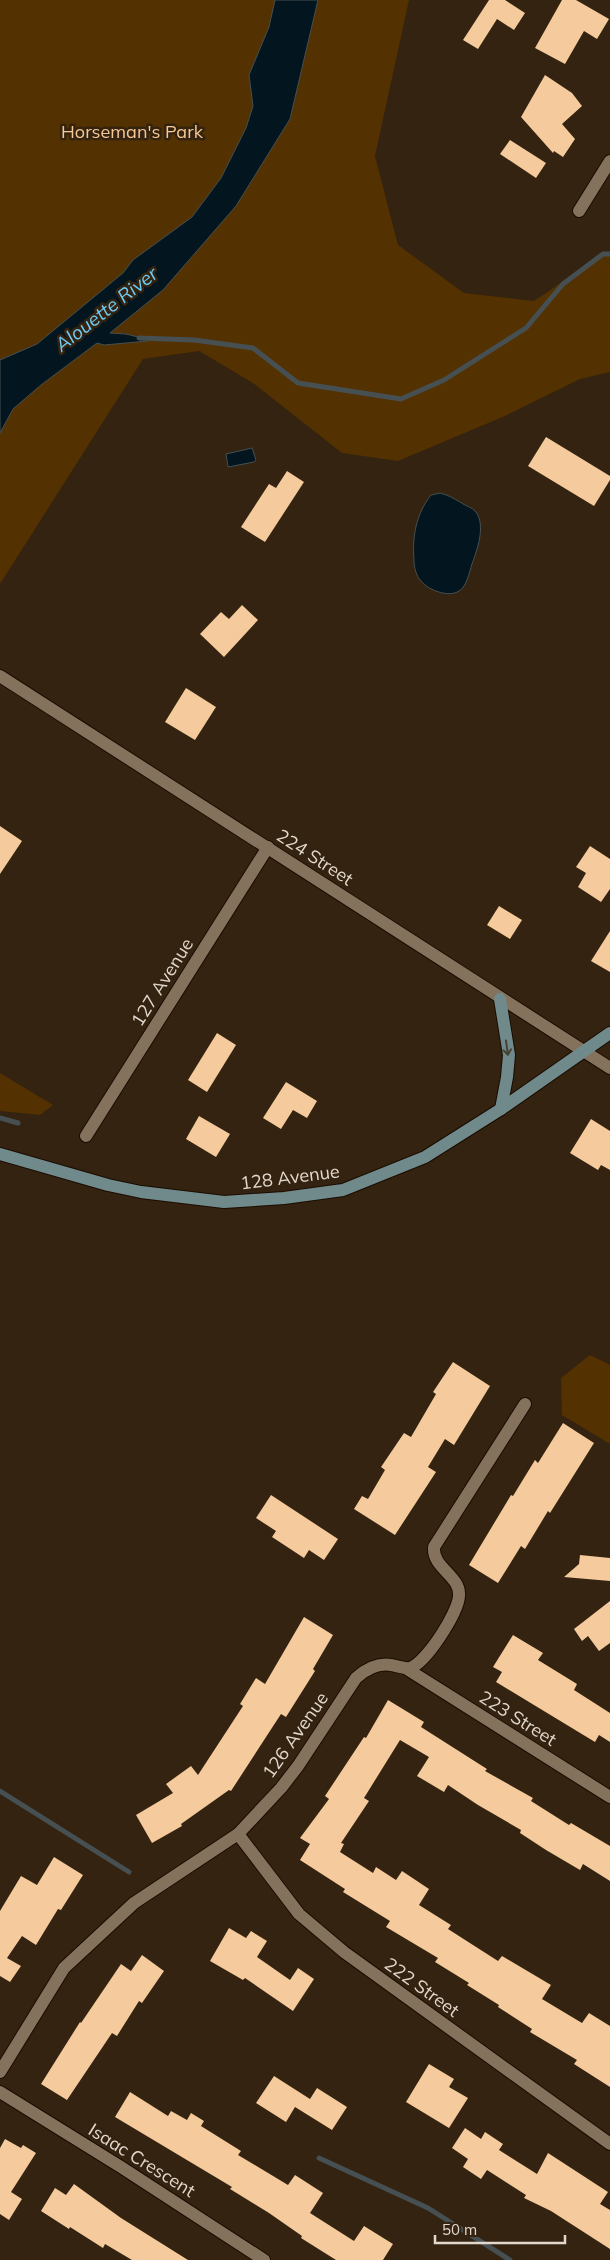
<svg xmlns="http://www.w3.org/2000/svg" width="610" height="2260" viewBox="0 0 610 2260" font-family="Mulish,sans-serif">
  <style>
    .green { fill: #533100 }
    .water { fill: #03151e; stroke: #465052 }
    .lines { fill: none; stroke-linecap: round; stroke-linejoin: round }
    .stream { stroke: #465052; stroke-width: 5 }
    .building { fill: #f5ca9c }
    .minor-casing { stroke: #1b0c00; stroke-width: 14 }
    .tertiary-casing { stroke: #1b0c00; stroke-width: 14 }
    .secondary-casing { stroke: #1b0c00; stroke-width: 14 }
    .minor { stroke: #85725d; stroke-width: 12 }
    .tertiary { stroke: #85725d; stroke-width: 12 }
    .secondary { stroke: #708a8b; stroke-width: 12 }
    .oneway { stroke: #454235 }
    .labels { text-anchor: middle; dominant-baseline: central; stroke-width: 5; stroke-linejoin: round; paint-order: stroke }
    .park-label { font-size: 18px; fill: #f7c894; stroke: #332310 }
    .street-label { font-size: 18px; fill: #e3d8cd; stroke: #332310 }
    .water-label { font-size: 19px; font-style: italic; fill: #6fccf6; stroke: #332310 }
  </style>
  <rect width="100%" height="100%" fill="#332310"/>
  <g class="green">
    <polygon points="0,0 409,0 375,156 398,245 464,293 534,301 603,254 610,253 610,372 580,379 505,416 398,461 342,453 253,383 199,351 143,359 0,584"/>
    <polygon points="0,1073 53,1105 40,1115 0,1111"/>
    <polygon points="590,1355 610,1365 610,1444 562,1415 561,1378"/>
  </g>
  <g class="water">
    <polygon points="275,0 318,0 290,119 236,206 163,290 110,333 126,334 146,339 148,341 104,345 97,343 41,385 13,409 0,433 0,360 37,344 123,273 133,260 192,217 221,178 246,128 253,106 249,75 269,27"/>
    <polygon points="252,448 256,460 254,462 228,467 226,454"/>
    <path d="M440 493C448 495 453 498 460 502 465 506 472 507 476 512 486 526 477 550 472 564 469 573 467 586 459 591 449 598 428 590 421 581 416 576 414 567 414 560 412 537 416 514 431 495Z"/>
  </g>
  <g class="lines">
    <g class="stream">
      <polyline points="139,338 194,340 253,348 298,383 401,399 444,380 526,328 563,284 603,254 610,254"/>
      <polyline points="0,1118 18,1123"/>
      <polyline points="0,1791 129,1872"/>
      <polyline points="319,2158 428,2208 510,2260"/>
    </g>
  </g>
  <g class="building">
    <polygon points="489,0 505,0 525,13 514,30 497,19 478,49 463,40"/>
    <polygon points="562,0 576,0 609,19 597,39 584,31 565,64 535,48"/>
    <polygon points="545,75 572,93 582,106 562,124 575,139 563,157 554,151 553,153 521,117"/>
    <polygon points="510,140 546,163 536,178 500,154"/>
    <polygon points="546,437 610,476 610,480 594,506 528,466"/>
    <polygon points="287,471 304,482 265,542 241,527 269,484 276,488"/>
    <polygon points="242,605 258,620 224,657 200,634 221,612 229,619"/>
    <polygon points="186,688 216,707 195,740 165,722"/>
    <polygon points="0,826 22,841 0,874"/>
    <polygon points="590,846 610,859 610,889 601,902 578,887 586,873 576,867"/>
    <polygon points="499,906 522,920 510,939 487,925"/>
    <polygon points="610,931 610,972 591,961"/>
    <polygon points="217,1033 236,1045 207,1092 188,1080"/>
    <polygon points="286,1082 317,1101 307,1118 293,1110 281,1129 263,1118"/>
    <polygon points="199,1116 230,1134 216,1157 186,1139"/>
    <polygon points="591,1119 610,1131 610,1170 601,1165 598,1170 570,1153"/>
    <polygon points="453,1362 490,1386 454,1445 445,1439 428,1467 436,1472 395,1535 354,1509 362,1496 368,1499 385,1470 381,1467 404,1433 411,1437 436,1394 433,1392"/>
    <polygon points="563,1423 594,1443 550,1513 548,1511 525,1549 521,1546 498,1583 469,1565 511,1495 513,1496 535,1460 538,1463"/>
    <polygon points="271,1495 338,1539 324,1560 309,1550 304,1558 272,1537 276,1531 256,1518"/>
    <polygon points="580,1555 610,1558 610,1581 564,1577 579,1564"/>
    <polygon points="610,1601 610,1643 599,1651 588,1636 582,1641 574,1629"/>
    <polygon points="304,1617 333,1635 313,1669 315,1671 286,1717 281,1714 231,1791 229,1790 181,1824 182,1826 152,1843 136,1815 173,1793 166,1784 191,1766 198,1775 243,1706 240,1704 256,1678 265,1684"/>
    <polygon points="513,1635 543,1653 538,1660 577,1684 574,1690 610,1713 610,1742 599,1735 595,1742 496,1682 502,1672 493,1667"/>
    <polygon points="388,1700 424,1722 421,1727 487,1769 485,1771 533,1798 531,1801 569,1825 571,1823 610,1846 610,1881 583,1864 580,1870 546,1850 520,1833 521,1830 478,1805 448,1785 444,1792 417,1776 429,1757 400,1740 364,1798 369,1801 341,1843 344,1844 340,1852 373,1873 376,1867 396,1880 402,1871 429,1889 419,1905 451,1925 448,1929 498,1961 502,1956 551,1985 542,1999 582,2023 589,2013 610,2026 610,2087 574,2064 577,2060 530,2032 532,2029 498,2007 499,2005 467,1985 469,1983 435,1962 438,1958 386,1927 390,1921 343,1892 345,1889 300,1860 310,1844 300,1838 329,1799 325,1796 364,1737 366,1738"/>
    <polygon points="54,1857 83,1875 61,1910 58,1909 36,1945 22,1936 7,1958 21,1966 10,1982 0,1976 0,1911 21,1876 37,1885"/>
    <polygon points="229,1928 246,1938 251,1931 267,1941 257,1957 290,1980 298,1968 314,1979 293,2011 245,1978 243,1980 210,1961"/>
    <polygon points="142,1955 164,1971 142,2003 139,2001 117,2036 112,2033 67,2100 41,2084 80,2022 81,2023 121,1964 131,1971"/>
    <polygon points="429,2064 454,2079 449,2087 468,2098 449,2128 406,2102"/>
    <polygon points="274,2076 310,2099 317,2088 347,2107 332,2130 295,2107 286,2122 256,2103"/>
    <polygon points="130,2092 168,2116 171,2111 187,2120 191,2113 204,2121 201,2126 241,2151 238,2155 288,2185 295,2175 323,2193 310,2213 354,2241 364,2226 393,2244 383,2260 336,2260 301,2238 302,2236 269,2213 230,2189 232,2187 115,2117"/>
    <polygon points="465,2128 481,2139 485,2132 503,2144 499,2150 537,2174 548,2153 608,2192 600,2204 610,2210 610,2249 551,2211 524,2198 526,2195 487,2170 481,2179 463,2167 468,2159 452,2148"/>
    <polygon points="5,2139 21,2148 23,2145 36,2153 11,2192 22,2199 9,2220 0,2214 0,2148"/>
    <polygon points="74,2184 121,2218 188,2260 132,2260 105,2244 103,2248 70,2227 69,2229 41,2211 55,2188 66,2195"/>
  </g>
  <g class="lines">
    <defs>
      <g id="minor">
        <polyline points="579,211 610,161"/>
        <polyline points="86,1136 268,847"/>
        <polyline points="407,1669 610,1797"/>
        <path d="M238 1834 281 1788 298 1766 356 1678C366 1669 378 1663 391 1665 398 1666 404 1669 410 1668 426 1663 458 1613 459 1596 461 1576 432 1568 434 1547L525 1404"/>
        <polyline points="0,2092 121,2167 264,2260"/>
      </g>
      <g id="tertiary">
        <polyline points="0,676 610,1068"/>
        <polyline points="0,2072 64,1968 134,1903 238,1834 299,1914 344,1952 610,2144"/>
      </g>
      <g id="secondary">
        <polyline points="500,999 509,1055 507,1077 501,1109"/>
        <polyline points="0,1154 108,1185 141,1192 224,1202 284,1198 343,1190 425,1157 501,1109 610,1033"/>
      </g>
    </defs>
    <use href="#minor" class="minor-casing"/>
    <use href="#tertiary" class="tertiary-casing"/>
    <use href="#secondary" class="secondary-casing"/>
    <use href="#minor" class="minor"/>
    <use href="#tertiary" class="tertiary"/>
    <use href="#secondary" class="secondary"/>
  </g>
  <defs><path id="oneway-shaft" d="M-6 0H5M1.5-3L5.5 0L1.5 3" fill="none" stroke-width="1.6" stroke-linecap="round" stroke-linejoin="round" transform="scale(1.25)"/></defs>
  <use class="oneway" href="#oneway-shaft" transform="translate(507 1048) rotate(82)"/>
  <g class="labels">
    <g class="park-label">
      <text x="132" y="131">Horseman's Park</text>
    </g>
    <g class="street-label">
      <text transform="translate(315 857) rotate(33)">224 Street</text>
      <text transform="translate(162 982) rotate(-58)">127 Avenue</text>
      <text transform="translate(290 1177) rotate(-7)">128 Avenue</text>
      <text transform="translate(518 1718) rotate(32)">223 Street</text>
      <text transform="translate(295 1735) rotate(-55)">126 Avenue</text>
      <text transform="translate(422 1987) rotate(36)">222 Street</text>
      <text transform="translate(142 2160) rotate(32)">Isaac Crescent</text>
    </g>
    <g class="water-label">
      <text transform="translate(106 309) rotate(-38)">Alouette River</text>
    </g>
  </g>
  <path d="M435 2235v8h130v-8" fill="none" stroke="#e3d8cd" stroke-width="2.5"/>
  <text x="442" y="2235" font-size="15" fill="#e3d8cd" stroke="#332310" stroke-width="4" paint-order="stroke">50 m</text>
</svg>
